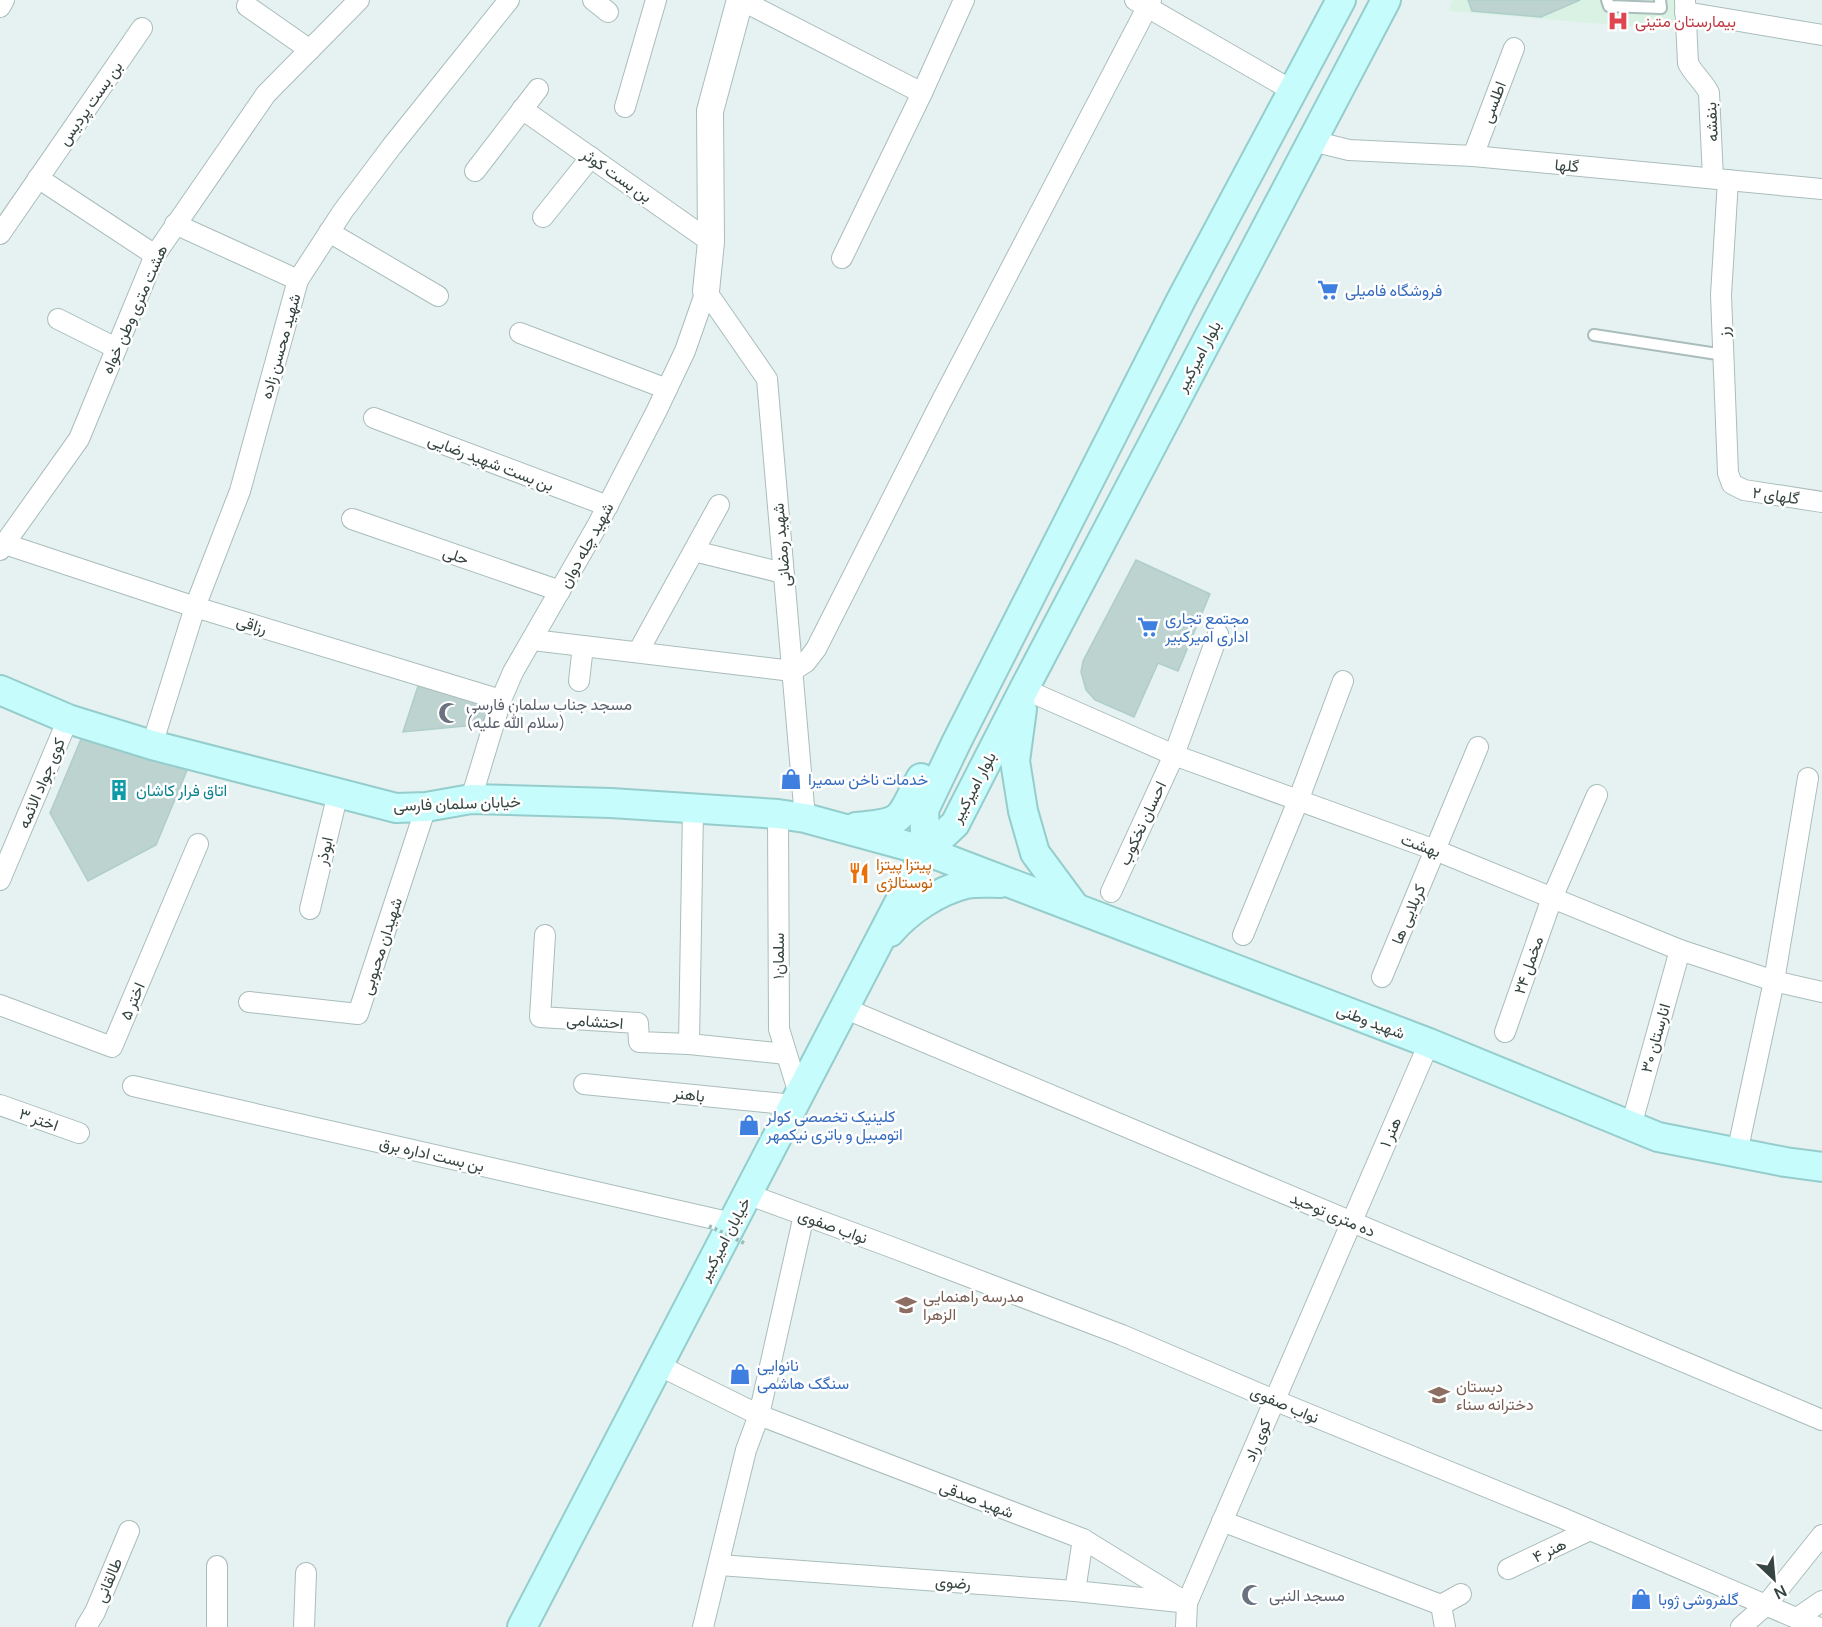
<svg xmlns="http://www.w3.org/2000/svg" width="1822" height="1627" viewBox="0 0 1822 1627" font-family="Manrope,Vazirmatn,sans-serif">
  <style>
    .medical { fill: #daf2e3 }
    .building { fill: #bcd3d0; stroke: #afcec9; stroke-width: 1.5 }
    .lines { fill: none; stroke-linecap: round; stroke-linejoin: round }
    .service-casing { stroke: #a9bdbb; stroke-width: 14 }
    .minor-casing { stroke: #a9bdbb; stroke-width: 22 }
    .tertiary-casing { stroke: #a9bdbb; stroke-width: 28 }
    .secondary-casing { stroke: #95cdcc; stroke-width: 32 }
    .service { stroke: #fff; stroke-width: 10 }
    .minor { stroke: #fff; stroke-width: 20 }
    .tertiary { stroke: #fff; stroke-width: 26 }
    .secondary { stroke: #c6fcfc; stroke-width: 28 }
    .path-bridge { stroke: #9bbeba; stroke-width: 4; stroke-dasharray: 3 3; stroke-linecap: butt }
    .labels { text-anchor: middle; dominant-baseline: central; stroke-width: 5; stroke-linejoin: round; paint-order: stroke }
    .health-label { font-size: 16px; fill: #be3a42; stroke: #fff; text-anchor: start }
    .street-label { font-size: 16px; fill: #364542; stroke: #fff }
    .shop-label { font-size: 16px; fill: #366cbe; stroke: #fff; text-anchor: start }
    .worship-label { font-size: 16px; fill: #5b616d; stroke: #fff; text-anchor: start }
    .culture-label { font-size: 16px; fill: #0d838f; stroke: #fff; text-anchor: start }
    .food-label { font-size: 16px; fill: #c56008; stroke: #fff; text-anchor: start }
    .education-label { font-size: 16px; fill: #785e54; stroke: #fff; text-anchor: start }
  </style>
  <rect width="100%" height="100%" fill="#e6f2f1"/>
  <polygon class="medical" points="1453,0 1674,0 1674,30 1448,11"/>
  <g class="building">
    <polygon points="1468,0 1580,0 1541,17 1472,11"/>
    <polygon points="1136,560 1210,594 1178,671 1158,663 1134,717 1095,700 1086,690 1081,672 1083,661"/>
    <polygon points="420,680 495,703 486,724 403,732"/>
    <polygon points="82,737 188,768 156,845 88,881 50,813"/>
  </g>
  <g class="lines">
    <defs>
      <g id="service">
        <polyline points="1607,0 1609,6 1661,8 1660,0"/>
        <polyline points="1594,335 1724,355"/>
      </g>
      <g id="minor">
        <polyline points="593,0 608,12"/>
        <polyline points="741,0 922,93"/>
        <polyline points="1135,0 1293,91"/>
        <path d="M1685 0 1688 63C1693 74 1704 82 1709 93L1713 178"/>
        <polyline points="247,6 310,50"/>
        <polyline points="0,7 4,0"/>
        <polyline points="1685,12 1822,35"/>
        <polyline points="625,107 656,0"/>
        <polyline points="522,109 711,242"/>
        <polyline points="1312,141 1349,150 1473,156 1822,189"/>
        <polyline points="1473,156 1514,48"/>
        <polyline points="475,171 538,89"/>
        <polyline points="38,178 155,255"/>
        <polyline points="1728,180 1721,295 1728,473 1732,484 1744,490 1822,502"/>
        <polyline points="543,217 591,157"/>
        <polyline points="175,224 298,280"/>
        <polyline points="329,232 438,296"/>
        <polyline points="0,234 142,28"/>
        <polyline points="842,258 922,93 964,0"/>
        <polyline points="706,291 767,379 805,818"/>
        <polyline points="58,319 116,348"/>
        <polyline points="520,333 667,389"/>
        <polyline points="374,418 608,506"/>
        <polyline points="352,519 560,591"/>
        <polyline points="5,544 195,607 501,700"/>
        <polyline points="0,550 79,439 155,255 266,94 359,0"/>
        <polyline points="694,551 783,573"/>
        <polyline points="533,640 792,671 806,662 816,649 941,402 1151,0"/>
        <polyline points="638,652 719,505"/>
        <polyline points="579,681 583,646"/>
        <polyline points="1024,689 1174,755 1435,850 1680,950 1774,981 1822,992"/>
        <polyline points="152,745 195,607 240,491 298,280 343,211 392,146 509,0"/>
        <polyline points="471,799 501,700 513,672 597,526 656,412 685,351 706,291"/>
        <polyline points="778,814 779,1029 799,1094"/>
        <polyline points="0,880 68,719"/>
        <polyline points="1111,892 1174,755 1218,634"/>
        <polyline points="310,909 338,793"/>
        <polyline points="545,935 540,1017 638,1023 639,1042 689,1044 786,1054"/>
        <polyline points="1243,935 1298,801 1343,681"/>
        <polyline points="1382,977 1478,747"/>
        <polyline points="249,1002 358,1014 426,807"/>
        <polyline points="0,1005 112,1047 198,844"/>
        <polyline points="844,1008 1822,1420"/>
        <polyline points="1505,1032 1552,898 1597,795"/>
        <polyline points="689,1044 693,810"/>
        <polyline points="584,1084 794,1105"/>
        <polyline points="133,1086 732,1223"/>
        <polyline points="0,1105 79,1133"/>
        <polyline points="1631,1126 1680,950"/>
        <polyline points="1737,1153 1774,981 1808,778"/>
        <polyline points="747,1194 891,1247 1122,1335 1274,1400 1560,1517 1817,1627"/>
        <polyline points="658,1365 759,1415 1083,1539 1187,1603"/>
        <polyline points="1222,1521 1441,1605 1445,1627"/>
        <polyline points="719,1565 1075,1591 1180,1602"/>
        <polyline points="217,1566 217,1627"/>
        <polyline points="1508,1569 1590,1530"/>
        <polyline points="1075,1591 1083,1539"/>
        <polyline points="1441,1605 1461,1594"/>
        <polyline points="1797,1618 1822,1601"/>
        <polyline points="86,1627 95,1612 129,1531"/>
        <polyline points="304,1627 306,1573"/>
        <polyline points="703,1627 746,1450 759,1415 804,1215"/>
        <polyline points="1186,1627 1187,1603 1429,1043"/>
        <polyline points="1741,1627 1766,1605 1822,1535"/>
      </g>
      <polyline id="tertiary" points="706,291 711,242 710,111 740,0"/>
      <g id="secondary">
        <polyline points="0,690 68,719 152,745 396,808 426,807 471,799 611,803 778,814 805,818 926,851 1429,1043 1658,1137 1785,1162 1822,1167"/>
        <polyline points="1022,709 1015,761 1023,811 1035,853 1075,907"/>
        <path d="M856 827C906 823 898 820 921 778"/>
        <polyline points="926,851 924,810 957,741 1181,300 1341,0"/>
        <path d="M890 932C909 910 938 891 966 884 977 882 989 883 1000 883"/>
        <polyline points="522,1627 926,851 955,824 1024,689 1386,0"/>
      </g>
    </defs>
    <use href="#service" class="service-casing"/>
    <use href="#minor" class="minor-casing"/>
    <use href="#tertiary" class="tertiary-casing"/>
    <use href="#secondary" class="secondary-casing"/>
    <use href="#service" class="service"/>
    <use href="#minor" class="minor"/>
    <use href="#tertiary" class="tertiary"/>
    <use href="#secondary" class="secondary"/>
    <polyline class="path-bridge" points="709,1226 744,1243"/>
  </g>
  <defs>
    <symbol id="hospital-bare" viewBox="-9 -9 18 18"><path d="M-5-5h3v3.5h4V-5h3V5h-3V1.5h-4V5h-3Z" fill="#e0444e" stroke="#fff" stroke-width="2.5" paint-order="stroke"/></symbol>
    <symbol id="supermarket-bare" viewBox="-9 -9 18 18"><path d="M-6-5.5h2.5l.6 2H6L4.5 2H-2.5L-4.4-4H-6ZM-1.5 3.2a1.3 1.3 0 1 0 .1 0ZM3 3.2a1.3 1.3 0 1 0 .1 0Z" fill="#3f7fe0" stroke="#fff" stroke-width="2.5" paint-order="stroke"/></symbol>
    <symbol id="mosque-bare" viewBox="-9 -9 18 18"><path d="M3.5-4.9A6 6 0 1 0 3.5 4.9A5 5 0 1 1 3.5-4.9Z" fill="#6b7280" stroke="#fff" stroke-width="2.5" paint-order="stroke"/></symbol>
    <symbol id="shop-bare" viewBox="-9 -9 18 18"><path d="M-5-2.5h2.3a2.7 3.5 0 0 1 5.4 0H5L5.5 6h-11ZM-1.5-2.5h3a1.5 2.3 0 0 0-3 0Z" fill="#3f7fe0" stroke="#fff" stroke-width="2.5" paint-order="stroke"/></symbol>
    <symbol id="building-bare" viewBox="-9 -9 18 18"><path d="M-4-6H4V6H1V3H-1V6H-4ZM-2.5-4.3h1.7v1.8h-1.7ZM.8-4.3h1.7v1.8H.8ZM-2.5-1h1.7V.8h-1.7ZM.8-1h1.7V.8H.8Z" fill="#0f9aa8" stroke="#fff" stroke-width="2.5" paint-order="stroke"/></symbol>
    <symbol id="restaurant-bare" viewBox="-9 -9 18 18"><path d="M-5-6h1v4h1v-4h1v4h1v-4h1v5L-1.5 .5V6h-2V.5L-5-1ZM5-6V6H3V1.5H1.5Q1.5-4 5-6Z" fill="#e8710a" stroke="#fff" stroke-width="2.5" paint-order="stroke"/></symbol>
    <symbol id="school-bare" viewBox="-9 -9 18 18"><path d="M0-5L7-2L0 1L-7-2ZM-4 1L0 2.5L4 1V4Q0 6-4 4Z" fill="#8d6e63" stroke="#fff" stroke-width="2.5" paint-order="stroke"/></symbol>
  </defs>
  <g fill-rule="evenodd">
    <use href="#hospital-bare" x="1603" y="6" width="30" height="30"/>
    <use href="#supermarket-bare" x="1313" y="275" width="30" height="30"/>
    <use href="#supermarket-bare" x="1133" y="612" width="30" height="30"/>
    <use href="#mosque-bare" x="434" y="698" width="30" height="30"/>
    <use href="#shop-bare" x="776" y="764" width="30" height="30"/>
    <use href="#building-bare" x="104" y="775" width="30" height="30"/>
    <use href="#restaurant-bare" x="844" y="858" width="30" height="30"/>
    <use href="#shop-bare" x="734" y="1110" width="30" height="30"/>
    <use href="#school-bare" x="891" y="1290" width="30" height="30"/>
    <use href="#shop-bare" x="725" y="1359" width="30" height="30"/>
    <use href="#school-bare" x="1424" y="1380" width="30" height="30"/>
    <use href="#mosque-bare" x="1237" y="1580" width="30" height="30"/>
    <use href="#shop-bare" x="1626" y="1584" width="30" height="30"/>
  </g>
  <g class="labels">
    <g class="health-label">
      <text x="1635" y="21">بیمارستان متینی</text>
    </g>
    <g class="street-label">
      <text transform="translate(1493 102) rotate(-69)">اطلسی</text>
      <text transform="translate(90 103) rotate(-55)">بن بست پردیس</text>
      <text transform="translate(1711 122) rotate(-93)">بنفشه</text>
      <text transform="translate(1567 165) rotate(5)">گلها</text>
      <text transform="translate(617 175) rotate(35)">بن بست کوثر</text>
      <text transform="translate(134 309) rotate(-66)">هشت متری وطن خواه</text>
      <text transform="translate(1723 332) rotate(-93)">رز</text>
      <text transform="translate(280 346) rotate(-74)">شهید محسن زاده</text>
      <text transform="translate(1198 356) rotate(-62)">بلوار امیرکبیر</text>
      <text transform="translate(491 462) rotate(21)">بن بست شهید رضایی</text>
      <text transform="translate(1776 495) rotate(8)">گلهای ۲</text>
      <text transform="translate(586 545) rotate(-61)">شهید چله دوان</text>
      <text transform="translate(781 545) rotate(-95)">شهید رمضانی</text>
      <text transform="translate(456 555) rotate(19)">حلی</text>
      <text transform="translate(252 624) rotate(17)">رزاقی</text>
      <text transform="translate(41 783) rotate(-67)">کوی جواد الائمه</text>
      <text transform="translate(973 787) rotate(-62)">بلوار امیرکبیر</text>
      <text transform="translate(457 803) rotate(-2)">خیابان سلمان فارسی</text>
      <text transform="translate(1142 823) rotate(-65)">احسان نخکوب</text>
      <text transform="translate(1421 845) rotate(20)">بهشت</text>
      <text transform="translate(324 851) rotate(-77)">ابوذر</text>
      <text transform="translate(1408 914) rotate(-67)">کربلایی ها</text>
      <text transform="translate(381 946) rotate(-72)">شهیدان محبوبی</text>
      <text transform="translate(778 956) rotate(-90)">سلمان۱</text>
      <text transform="translate(1528 965) rotate(-71)">مخمل ۲۴</text>
      <text transform="translate(132 1001) rotate(-67)">اختر ۵</text>
      <text transform="translate(595 1021) rotate(4)">احتشامی</text>
      <text transform="translate(1371 1021) rotate(21)">شهید وطنی</text>
      <text transform="translate(1655 1038) rotate(-74)">انارستان ۳۰</text>
      <text transform="translate(689 1094) rotate(6)">باهنر</text>
      <text transform="translate(39 1119) rotate(19)">اختر ۳</text>
      <text transform="translate(1390 1132) rotate(-67)">هنر ۱</text>
      <text transform="translate(432 1154) rotate(13)">بن بست اداره برق</text>
      <text transform="translate(1333 1214) rotate(23)">ده متری توحید</text>
      <text transform="translate(833 1226) rotate(20)">نواب صفوی</text>
      <text transform="translate(724 1239) rotate(-62)">خیابان امیرکبیر</text>
      <text transform="translate(1285 1404) rotate(23)">نواب صفوی</text>
      <text transform="translate(1257 1440) rotate(-67)">کوی راد</text>
      <text transform="translate(977 1499) rotate(21)">شهید صدقی</text>
      <text transform="translate(1549 1550) rotate(-26)">هنر ۴</text>
      <text transform="translate(108 1580) rotate(-67)">طالقانی</text>
      <text transform="translate(953 1582) rotate(4)">رضوی</text>
    </g>
    <g class="shop-label">
      <text x="1345" y="290">فروشگاه فامیلی</text>
      <text x="1165" y="618">مجتمع تجاری<tspan x="1165" dy="18">اداری امیرکبیر</tspan></text>
      <text x="808" y="779">خدمات ناخن سمیرا</text>
      <text x="766" y="1116">کلینیک تخصصی کولر<tspan x="766" dy="18">اتومبیل و باتری نیکمهر</tspan></text>
      <text x="757" y="1365">نانوایی<tspan x="757" dy="18">سنگک هاشمی</tspan></text>
      <text x="1658" y="1599">گلفروشی ژوبا</text>
    </g>
    <g class="worship-label">
      <text x="466" y="704">مسجد جناب سلمان فارسی<tspan x="466" dy="18">(سلام الله علیه)</tspan></text>
      <text x="1269" y="1595">مسجد النبی</text>
    </g>
    <g class="culture-label">
      <text x="136" y="790">اتاق فرار کاشان</text>
    </g>
    <g class="food-label">
      <text x="876" y="864">پیتزا پیتزا<tspan x="876" dy="18">نوستالژی</tspan></text>
    </g>
    <g class="education-label">
      <text x="923" y="1296">مدرسه راهنمایی<tspan x="923" dy="18">الزهرا</tspan></text>
      <text x="1456" y="1386">دبستان<tspan x="1456" dy="18">دخترانه سناء</tspan></text>
    </g>
  </g>
  <g transform="translate(1774 1579) rotate(154)" stroke="#ffffff" stroke-width="4.5" paint-order="stroke">
  <path d="M0-4.5L10 22L0 15L-10 22Z" fill="#364542"/>
  <text y="-9" font-size="16" font-weight="bold" text-anchor="middle" fill="#364542">N</text>
  </g>
</svg>
